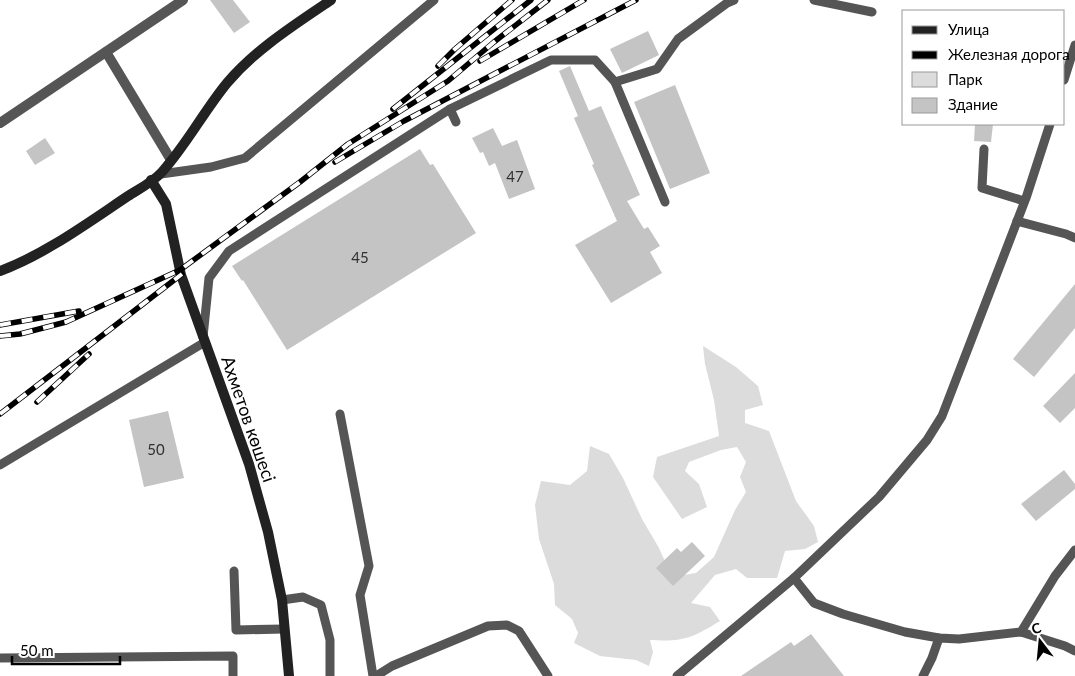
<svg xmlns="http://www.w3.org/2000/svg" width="1075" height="676" viewBox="0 0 1075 676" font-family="Lato,sans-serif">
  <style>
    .green { fill: #dcdcdc }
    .building { fill: #c4c4c4 }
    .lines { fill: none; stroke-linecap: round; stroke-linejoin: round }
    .lane { stroke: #555; stroke-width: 9 }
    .street { stroke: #555; stroke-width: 10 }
    .secondary { stroke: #222; stroke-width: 10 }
    .rail-casing { stroke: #000; stroke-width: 5.5 }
    .rail { stroke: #fff; stroke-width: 4; stroke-dasharray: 11; stroke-linecap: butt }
    .labels { text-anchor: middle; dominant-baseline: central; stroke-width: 4; stroke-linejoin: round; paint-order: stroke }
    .number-label { font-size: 15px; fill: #313131 }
    .street-label { font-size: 18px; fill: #000; stroke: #fff }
  </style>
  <rect width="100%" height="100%" fill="#fff"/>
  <path class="green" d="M703 346 736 367 758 386 763 405 745 410V423L769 431 796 501 814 526 818 542 805 549 785 551 777 578H747L736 569 715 575 691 603 710 607 720 621C692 638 684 642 650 640L653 652 649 666 636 660 600 656 574 643 578 633 572 619 555 605 554 584 539 539 535 505 541 481 570 485 587 471 590 446 609 454 623 478 642 519 659 548 672 577 696 573 714 557 735 510 746 492 740 477 746 462 737 447 721 450 689 462 685 471 699 484 707 507 682 519 653 477 657 457 719 436 714 400 705 364Z"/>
  <g class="building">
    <polygon points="210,0 233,0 250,22 234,33"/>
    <polygon points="648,31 659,55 622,73 610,49"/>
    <polygon points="570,66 589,111 601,106 640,195 627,201 644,229 648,227 660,246 650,252 662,273 611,303 575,245 617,221 592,165 594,164 574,118 578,116 559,71"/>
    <polygon points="675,85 710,173 670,189 634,102"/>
    <polygon points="975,124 993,124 991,142 974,141"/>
    <polygon points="493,128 502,146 517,140 535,189 509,199 495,163 489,166 483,152 480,153 472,138"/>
    <polygon points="45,138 55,153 35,165 26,151"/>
    <polygon points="420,149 430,165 433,164 476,233 287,350 243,280 242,281 232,266"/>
    <polygon points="1075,284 1075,328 1034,377 1013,359"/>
    <polygon points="1075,373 1075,408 1060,423 1043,406"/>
    <polygon points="168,411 184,478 144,487 129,420"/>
    <polygon points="1064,470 1075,484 1075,489 1036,521 1021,504"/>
    <polygon points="692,542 705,556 673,586 656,568 677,548 681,552"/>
    <polygon points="811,634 844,676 741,676 791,642 794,646"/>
  </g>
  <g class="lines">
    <g class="lane">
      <polyline points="814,0 872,12"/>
      <polyline points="1064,80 1075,45"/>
      <polyline points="615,82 665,202"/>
      <polyline points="450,109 456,122"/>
      <polyline points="984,149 982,188 1024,201"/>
      <polyline points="161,174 211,167 245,158 434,0"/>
      <polyline points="1017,221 1066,234 1075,238"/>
      <polyline points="203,337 209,278 229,251 450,109 551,60 595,60 615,82 657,69 678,39 727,3 734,0"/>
      <polyline points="340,414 369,566 360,595 373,676"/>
      <polyline points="0,465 205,342"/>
      <polyline points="234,571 236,630 284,629"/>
      <polyline points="794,578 879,497 927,440 942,416 1026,198 1050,124"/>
      <polyline points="282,600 303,597 321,605 330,640 330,676"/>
      <polyline points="1021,632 1065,646 1075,651"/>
      <polyline points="0,658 233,656 233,676"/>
      <polyline points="376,676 392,666 488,626 507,625 519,631 548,676"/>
      <polyline points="677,676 794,578 814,603 843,614 905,632 939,638 959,639 1021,632 1055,576 1075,550"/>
      <polyline points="923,676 932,658 939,638"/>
    </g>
    <g class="street">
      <polyline points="106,52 171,160"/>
      <polyline points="0,123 183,0"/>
    </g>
    <g class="secondary">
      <polyline points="151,180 166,204 181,275 249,464 268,532 282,600 289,676"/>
      <path d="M0 271C44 255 89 222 128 196 139 189 153 182 162 172 187 144 204 111 227 83 256 49 294 25 331 0"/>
    </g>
    <defs>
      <g id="rail">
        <polyline points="480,61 584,0"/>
        <polyline points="438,66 455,49 512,0"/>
        <polyline points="393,109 531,0"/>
        <polyline points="335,162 404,121 636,0"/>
        <polyline points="0,325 79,311"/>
        <polyline points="0,336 20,334 66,322 180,270 300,182 348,144 448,81 494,42 548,0"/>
        <polyline points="37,402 89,354"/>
        <polyline points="0,414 182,274"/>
      </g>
    </defs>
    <use href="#rail" class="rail-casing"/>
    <use href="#rail" class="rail"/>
  </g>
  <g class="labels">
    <g class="number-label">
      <text x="515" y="176">47</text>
      <text x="360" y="257">45</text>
      <text x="156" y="449">50</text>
    </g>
    <g class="street-label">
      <text transform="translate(249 419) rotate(71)">Ахметов көшесі</text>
    </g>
  </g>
  <rect x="902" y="10" width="162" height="115" fill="#ffffff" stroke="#999999"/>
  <rect x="912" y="26" width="25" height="8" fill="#222222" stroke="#999999"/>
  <text x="948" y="35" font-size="15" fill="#000000">Улица</text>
  <rect x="912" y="51" width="25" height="8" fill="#000000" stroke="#999999"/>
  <text x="948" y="60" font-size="15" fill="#000000">Железная дорога</text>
  <rect x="912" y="72" width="25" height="15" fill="#dcdcdc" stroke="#999999"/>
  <text x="948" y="85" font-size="15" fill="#000000">Парк</text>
  <rect x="912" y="98" width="25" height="15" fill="#c4c4c4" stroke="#999999"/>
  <text x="948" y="110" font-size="15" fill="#000000">Здание</text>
  <g transform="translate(1040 641) rotate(344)" stroke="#ffffff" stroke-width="4" paint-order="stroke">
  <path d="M0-4L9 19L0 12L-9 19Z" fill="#000000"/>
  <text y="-8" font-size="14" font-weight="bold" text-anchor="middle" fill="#000000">С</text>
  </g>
  <path d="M12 656v8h108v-8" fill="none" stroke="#000000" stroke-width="2.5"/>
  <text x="20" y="656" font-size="15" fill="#000000" stroke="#ffffff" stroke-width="4" paint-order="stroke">50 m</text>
</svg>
